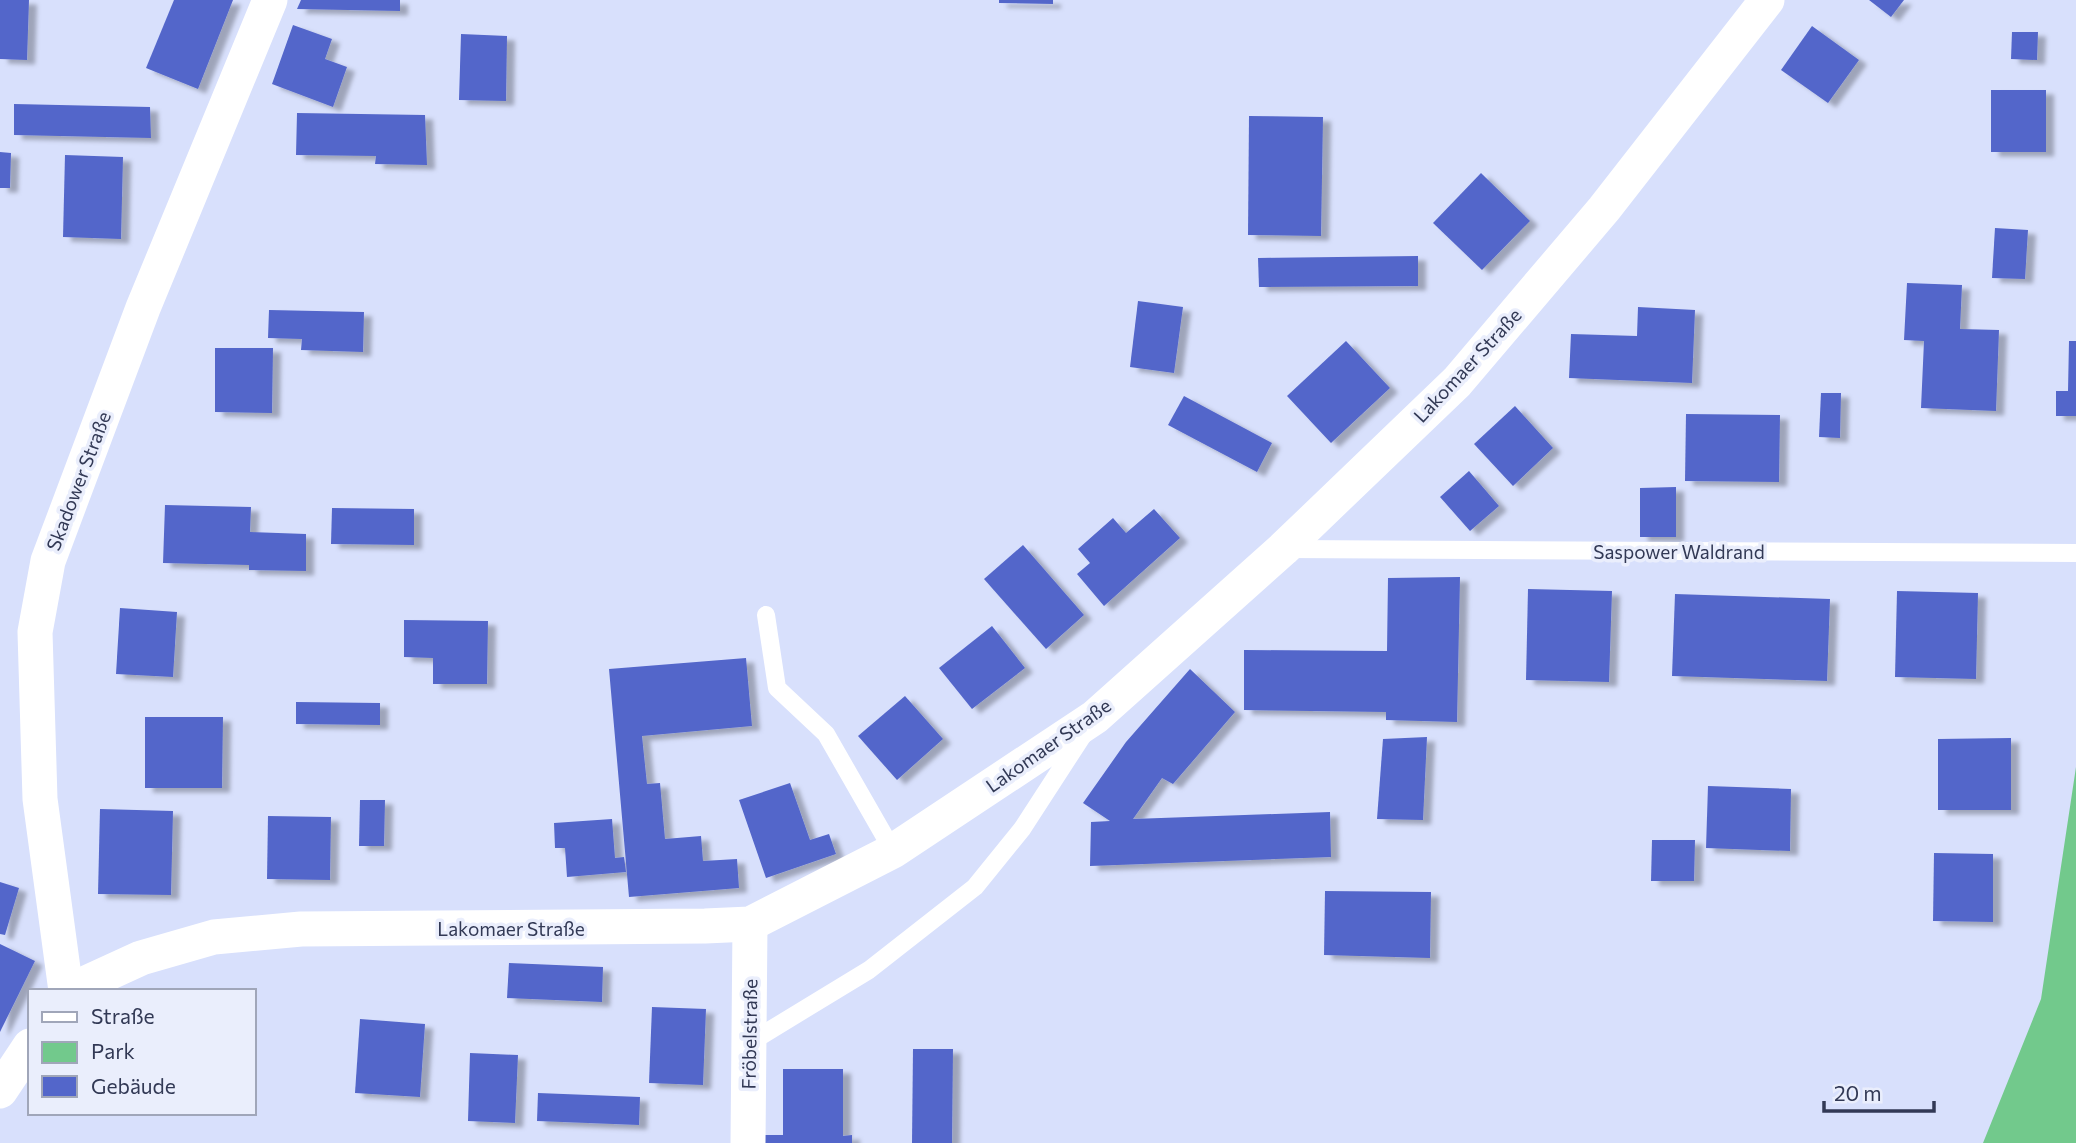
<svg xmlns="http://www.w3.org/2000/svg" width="2076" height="1143" viewBox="0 0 2076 1143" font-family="Commissioner,sans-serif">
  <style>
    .green { fill: #72c98c }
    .building { fill: #5366ca; filter: url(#shadow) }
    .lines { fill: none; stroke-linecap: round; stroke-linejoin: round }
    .lane { stroke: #fff; stroke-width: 18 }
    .street { stroke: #fff; stroke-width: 35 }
    .labels { text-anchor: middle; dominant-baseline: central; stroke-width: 7; stroke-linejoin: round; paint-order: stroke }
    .street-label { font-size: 19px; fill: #323955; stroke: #eaeefc }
  </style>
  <defs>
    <filter id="shadow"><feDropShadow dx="8" dy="4.5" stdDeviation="2" flood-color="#0004"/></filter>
  </defs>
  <rect width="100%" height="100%" fill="#d8e0fc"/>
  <polygon class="green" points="2076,767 2076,1143 1983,1143 2041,999"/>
  <g class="building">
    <polygon points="0,0 29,0 27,60 0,59"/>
    <polygon points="174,0 233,0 198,89 146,68"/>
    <polygon points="301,0 400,0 400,11 297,9"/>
    <polygon points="999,0 1053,0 1053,4 999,3"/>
    <polygon points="1869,0 1904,0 1891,17"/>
    <polygon points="293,25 332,39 325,59 347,67 333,107 272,84"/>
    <polygon points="1812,26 1859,60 1828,103 1781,70"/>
    <polygon points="2012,32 2038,32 2037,60 2011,59"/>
    <polygon points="461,34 507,36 506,101 459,100"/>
    <rect x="1991" y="90" width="55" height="62"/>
    <polygon points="14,104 150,107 151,138 14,135"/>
    <polygon points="297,113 425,115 427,165 375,164 376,156 296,155"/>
    <polygon points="1249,116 1323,117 1321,236 1248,235"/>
    <polygon points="0,152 11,153 10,188 0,188"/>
    <polygon points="65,155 123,157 121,239 63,237"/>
    <polygon points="1481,173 1530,221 1482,270 1433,223"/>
    <polygon points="1995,228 2028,230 2025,279 1992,278"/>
    <polygon points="1418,256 1418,286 1259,287 1258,258"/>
    <polygon points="1907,283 1962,285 1960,329 1999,330 1996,411 1921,408 1924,341 1904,340"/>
    <polygon points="1138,301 1183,307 1174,373 1130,367"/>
    <polygon points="1638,307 1695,310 1692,383 1569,378 1571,334 1637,336"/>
    <polygon points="269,310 364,312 363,352 301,350 302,339 268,338"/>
    <polygon points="1346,341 1390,388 1331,443 1287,396"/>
    <polygon points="2069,341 2076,341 2076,416 2056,416 2056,391 2068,391"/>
    <polygon points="215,348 273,348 272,413 215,412"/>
    <polygon points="1821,393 1841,393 1840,438 1819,437"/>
    <polygon points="1184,396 1272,443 1257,472 1168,425"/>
    <polygon points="1515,406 1553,448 1513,486 1474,444"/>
    <polygon points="1686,414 1780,415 1779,482 1685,481"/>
    <polygon points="1469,471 1499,506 1470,531 1440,497"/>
    <polygon points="1676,487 1676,537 1640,537 1640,488"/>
    <polygon points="165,505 251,507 250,532 306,534 306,571 249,570 249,565 163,563"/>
    <polygon points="332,508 414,509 414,545 331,544"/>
    <polygon points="1154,509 1180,538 1104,606 1077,574 1090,563 1078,549 1113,518 1126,533"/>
    <polygon points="1023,545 1084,615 1046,649 984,579"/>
    <polygon points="1460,577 1457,722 1386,720 1386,712 1244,710 1244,650 1387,651 1388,578"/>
    <polygon points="1528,589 1612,591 1609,682 1526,680"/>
    <polygon points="1897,591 1978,593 1976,679 1895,677"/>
    <polygon points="1675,594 1830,599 1827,681 1672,676"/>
    <polygon points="120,608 177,612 173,677 116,674"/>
    <polygon points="404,620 488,621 487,684 433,684 433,658 404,657"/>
    <polygon points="992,626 1025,668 972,709 939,668"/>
    <polygon points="746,658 752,726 642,736 647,784 660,783 665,839 701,836 703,861 737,859 739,888 629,897 609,669"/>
    <polygon points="1190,669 1235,712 1173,784 1162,778 1133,819 1330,812 1331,857 1090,866 1091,822 1110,821 1083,803 1126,742"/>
    <polygon points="905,696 943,739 897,780 858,736"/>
    <polygon points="296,702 380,703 380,725 296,724"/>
    <polygon points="145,717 223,717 222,788 145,788"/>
    <polygon points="1427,737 1423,820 1377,819 1383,739"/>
    <polygon points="2011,738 2011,810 1938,810 1938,739"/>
    <polygon points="790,783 810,840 829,834 836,854 766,878 739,800"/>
    <polygon points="1708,786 1791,789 1790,851 1706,848"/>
    <polygon points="360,800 385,800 384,846 359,846"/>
    <polygon points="100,809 173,811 171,895 98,894"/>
    <polygon points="268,816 331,817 330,880 267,879"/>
    <polygon points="612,819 615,858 624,857 626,872 567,877 565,848 555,848 554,823"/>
    <polygon points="1652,840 1695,840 1694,881 1651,881"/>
    <polygon points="1934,853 1993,854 1993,922 1933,921"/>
    <polygon points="0,882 19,888 5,935 0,934"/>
    <polygon points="1325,891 1431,892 1430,958 1324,955"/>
    <polygon points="0,944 35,961 0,1032"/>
    <polygon points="509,963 603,967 602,1002 507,998"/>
    <polygon points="652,1007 706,1009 703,1085 649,1083"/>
    <polygon points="360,1019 425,1024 420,1097 355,1093"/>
    <polygon points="913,1049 953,1049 952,1143 912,1143"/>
    <polygon points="470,1053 518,1055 515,1123 468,1121"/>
    <polygon points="783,1069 843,1069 843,1136 852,1135 852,1143 765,1143 765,1135 783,1135"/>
    <polygon points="538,1093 640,1097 639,1125 537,1121"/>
  </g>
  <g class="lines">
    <g class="lane">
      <polyline points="1286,549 2076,553"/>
      <polyline points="766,615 777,688 826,734 893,851"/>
      <polyline points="749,1043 869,970 975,887 1022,829 1083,735"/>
    </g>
    <g class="street">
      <polyline points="66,991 40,799 35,632 48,561 143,308 270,0"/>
      <polyline points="69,991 141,958 214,937 301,929 705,926 750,924 893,851 1095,717 1283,549 1457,382 1604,209 1767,0"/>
      <polyline points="0,1091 30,1046"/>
      <polyline points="748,1143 750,924"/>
    </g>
  </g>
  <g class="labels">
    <g class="street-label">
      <text transform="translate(1467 365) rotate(-47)">Lakomaer Straße</text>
      <text transform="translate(78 481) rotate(-69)">Skadower Straße</text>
      <text x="1679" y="551">Saspower Waldrand</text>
      <text transform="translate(1048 745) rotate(-35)">Lakomaer Straße</text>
      <text x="511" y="928">Lakomaer Straße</text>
      <text transform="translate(749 1034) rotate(-89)">Fröbelstraße</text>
    </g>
  </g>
  <rect x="28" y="989" width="228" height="126" fill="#eaeefc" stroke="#a0a6b9" stroke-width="2"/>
  <rect x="42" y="1012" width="35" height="10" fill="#ffffff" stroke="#a0a6b9" stroke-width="2"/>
  <text x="91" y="1024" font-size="21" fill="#323955">Straße</text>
  <rect x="42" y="1042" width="35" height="21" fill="#72c98c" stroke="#a0a6b9" stroke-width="2"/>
  <text x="91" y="1059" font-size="21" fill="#323955">Park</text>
  <rect x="42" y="1076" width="35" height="21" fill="#5366ca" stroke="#a0a6b9" stroke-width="2"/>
  <text x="91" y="1094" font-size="21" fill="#323955">Gebäude</text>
  <path d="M1824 1101v10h110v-10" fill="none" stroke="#323955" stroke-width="3.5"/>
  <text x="1834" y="1101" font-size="21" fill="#323955" stroke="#eaeefc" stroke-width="5" paint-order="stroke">20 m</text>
</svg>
